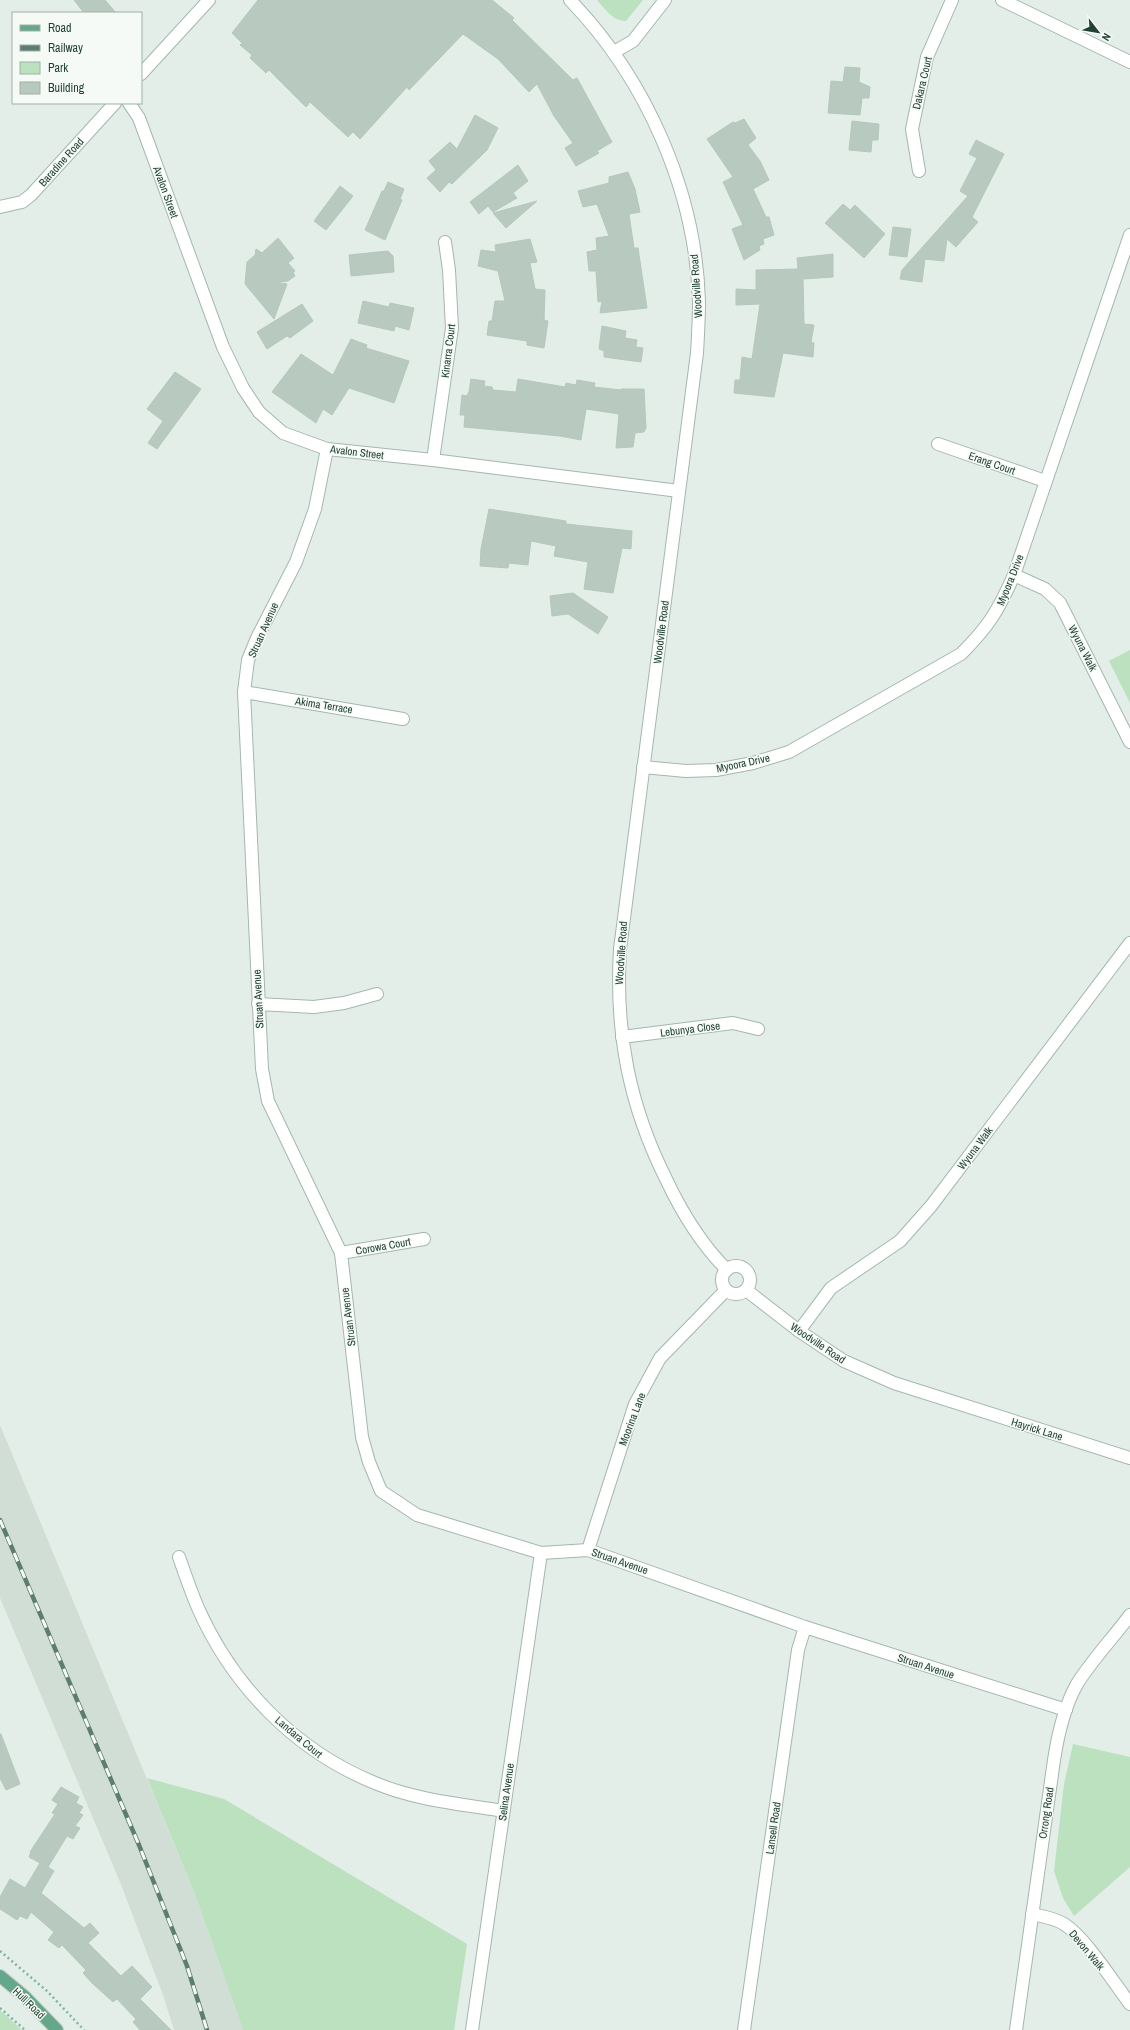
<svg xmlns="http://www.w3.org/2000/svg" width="1130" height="2030" viewBox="0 0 1130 2030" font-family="'Archivo Narrow',sans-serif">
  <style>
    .built { fill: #d1ded6 }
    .green { fill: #bbe1bf }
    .building { fill: #b8c9c0; stroke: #b5c8bd }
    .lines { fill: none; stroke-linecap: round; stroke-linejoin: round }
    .minor-casing { stroke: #a5b7ae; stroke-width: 14 }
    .primary-casing { stroke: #c1cac6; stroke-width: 14 }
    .path { stroke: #82b49c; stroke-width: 2.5; stroke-dasharray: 2 3; stroke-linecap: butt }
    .minor { stroke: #fff; stroke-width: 12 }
    .primary { stroke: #65a78b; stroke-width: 12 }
    .rail-casing { stroke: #5c7d6f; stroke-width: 4.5 }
    .rail { stroke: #f5faf6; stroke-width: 3; stroke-dasharray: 9; stroke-linecap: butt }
    .labels { text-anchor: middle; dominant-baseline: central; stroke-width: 3; stroke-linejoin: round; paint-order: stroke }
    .street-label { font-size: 11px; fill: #214134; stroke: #f5faf6 }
  </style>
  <rect width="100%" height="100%" fill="#e3eee8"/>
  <polygon class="built" points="0,1425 196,1897 243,2030 174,2030 163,1995 120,1882 0,1598"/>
  <g class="green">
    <path d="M597 0H643L626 21C613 21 605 9 597 0Z"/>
    <polygon points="1130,650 1130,703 1109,661"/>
    <polygon points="1073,1744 1130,1757 1130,1867 1074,1916 1063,1898 1054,1871 1064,1784"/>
    <polygon points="147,1778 224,1799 467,1944 454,2030 243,2030 196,1897"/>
    <polygon points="0,2010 22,2030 0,2030"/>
  </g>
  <g class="building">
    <polygon points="74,0 105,0 116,13 84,13"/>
    <polygon points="258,0 492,0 514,18 512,20 573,80 577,78 612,142 597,151 599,153 576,166 565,148 573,143 554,116 537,84 529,92 498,59 463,34 409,90 407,87 360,139 353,132 348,137 310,102 306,107 269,70 266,73 250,58 252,55 240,45 242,43 232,33"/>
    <polygon points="845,67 860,68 859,82 870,87 869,98 862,98 860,115 828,113 831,81 843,82"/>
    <polygon points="475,115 498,128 487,150 452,184 449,182 440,192 427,178 436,170 429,161 450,142 457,149"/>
    <polygon points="744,119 756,138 748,145 760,161 769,180 753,189 766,217 769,217 774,235 763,239 764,244 759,246 760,250 744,260 732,229 743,225 723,182 733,177 707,139 733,122 735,123"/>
    <polygon points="852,121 879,124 878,140 872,140 871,152 849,150"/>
    <polygon points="976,140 1004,154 972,217 978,222 956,247 947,239 944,261 925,259 922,282 900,279 902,270 968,196 960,191 977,158 969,154"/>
    <polygon points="518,165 528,181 513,193 517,198 493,212 488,206 479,214 470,202"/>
    <polygon points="628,172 635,189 640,212 629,214 634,248 638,248 647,308 600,313 602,301 598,302 596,271 589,271 587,252 597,250 596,238 609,236 597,204 583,207 578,191 609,183 609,177"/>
    <polygon points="388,182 404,189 400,199 402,200 385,240 365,230 382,191 384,191"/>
    <polygon points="340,186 353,196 326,230 314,221"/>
    <polygon points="537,201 506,228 493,213"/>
    <polygon points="843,204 850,210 855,205 885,234 864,258 825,223"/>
    <polygon points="893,227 911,229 907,257 889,255"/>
    <polygon points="278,238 294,258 288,263 295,271 293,272 295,276 288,281 276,282 287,284 274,319 245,284 247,262 255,255 256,249 262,253"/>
    <polygon points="530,239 537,262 530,263 535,289 545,290 544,320 548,321 544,348 527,345 527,341 487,335 489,321 492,321 495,301 505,301 498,271 478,266 481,250 496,252 495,245"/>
    <polygon points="388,251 393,256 394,272 351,276 349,255"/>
    <polygon points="833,254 833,277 803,279 804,324 814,325 811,342 814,343 813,357 783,353 774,397 734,393 735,380 740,380 742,357 752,359 760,304 736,305 736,289 756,290 756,270 798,269 797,258"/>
    <polygon points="363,301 389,307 390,303 414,308 409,330 395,326 394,331 358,323"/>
    <polygon points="302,304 313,321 290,338 287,336 267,349 257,332"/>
    <polygon points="602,326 626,331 625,338 637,340 636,347 643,348 641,362 604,357 604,351 599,349"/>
    <polygon points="351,339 367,345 366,348 409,361 394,403 349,388 332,415 323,409 316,423 272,392 301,354 333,375"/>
    <polygon points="175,372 201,389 157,449 148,443 163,421 147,409"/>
    <polygon points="471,379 485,381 484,386 492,387 493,390 516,392 518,379 565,387 566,383 576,385 577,380 595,383 594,387 621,390 621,389 644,389 646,428 644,432 635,433 633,447 616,448 619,414 586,409 581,440 560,436 464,427 465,415 460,415 462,395 467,396 469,392"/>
    <polygon points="489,509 566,521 566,524 632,531 631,549 622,548 613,593 584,589 588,562 554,556 556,546 531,541 528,565 509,563 508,568 480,566 481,549"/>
    <polygon points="573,593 608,617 598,634 568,614 552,616 550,596"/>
    <polygon points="0,1734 1,1734 20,1784 6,1790 0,1778"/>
    <polygon points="61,1787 79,1797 76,1803 83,1807 79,1813 83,1815 75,1826 80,1828 73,1839 67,1836 48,1867 54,1871 41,1893 84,1928 90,1923 99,1933 88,1943 121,1976 132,1966 152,1987 140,1999 171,2030 140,2030 133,2022 136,2019 117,1999 113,2002 92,1983 83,1973 86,1970 62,1945 59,1948 48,1940 54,1932 31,1912 27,1919 20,1916 17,1920 0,1909 0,1897 10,1879 25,1888 40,1863 29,1857 31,1852 30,1852 55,1814 52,1813 58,1804 52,1800"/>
  </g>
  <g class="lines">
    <defs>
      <g id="minor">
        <path d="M570 0C646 79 696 191 699 302 699 319 698 336 697 353L620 949C615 1032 629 1105 666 1179 682 1213 700 1243 727 1270"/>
        <polyline points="1002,0 1130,62"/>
        <polyline points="614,52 633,41 665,0"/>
        <polyline points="141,74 209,0"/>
        <polyline points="129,103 139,118 223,347 243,388 259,412 283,433 327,449 433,460 679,491"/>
        <polyline points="919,171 912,129 927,57 952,0"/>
        <polyline points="0,207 22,202 31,195 115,103"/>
        <polyline points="938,444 1045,481"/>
        <polyline points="327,449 315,509 296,562 257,638 248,660 244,692 262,1069 268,1101 341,1253 362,1437 369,1462 381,1491 417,1515 541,1553 588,1550 805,1627 1066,1710"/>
        <polyline points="433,460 452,328 449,270 445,242"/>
        <polyline points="1014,575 1045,589 1060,603 1130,742"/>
        <polyline points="244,692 403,719"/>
        <path d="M643 767 686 771 716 770 753 763 789 752 961 654C989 626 998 611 1014 575L1130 235"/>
        <polyline points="258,1004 314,1007 344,1003 377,994"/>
        <polyline points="622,1037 733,1023 758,1029"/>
        <polyline points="341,1253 424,1239"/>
        <circle cx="736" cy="1280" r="14"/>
        <polyline points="746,1290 799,1331 844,1361 894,1383 1130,1458"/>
        <polyline points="799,1331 831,1288 900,1241 931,1206 1130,943"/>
        <polyline points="588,1550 635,1404 660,1358 726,1290"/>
        <path d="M179 1557C185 1574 191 1592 198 1608 233 1687 296 1751 375 1783 415 1800 461 1804 503 1811"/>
        <path d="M1032 1914C1042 1916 1054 1918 1064 1924 1085 1937 1114 1983 1130 2004"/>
        <polyline points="472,2030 541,1553"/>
        <polyline points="744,2030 798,1650 805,1627"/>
        <path d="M1016 2030 1054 1760C1058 1734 1064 1707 1077 1684 1092 1660 1113 1638 1130 1615"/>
      </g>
      <polyline id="primary" points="0,1976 24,1996 57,2030"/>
    </defs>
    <use href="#minor" class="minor-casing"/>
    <use href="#primary" class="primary-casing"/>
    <g class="path">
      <polyline points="0,1951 47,1991 84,2030"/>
      <polyline points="0,2008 25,2030"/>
    </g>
    <use href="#minor" class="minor"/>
    <use href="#primary" class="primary"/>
    <defs>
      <polyline id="rail" points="0,1520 139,1845 187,1966 207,2030"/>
    </defs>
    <use href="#rail" class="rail-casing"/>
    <use href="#rail" class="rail"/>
  </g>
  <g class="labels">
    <g class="street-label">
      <text transform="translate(922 83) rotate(-77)">Dakara Court</text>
      <text transform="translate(61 162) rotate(-48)">Baradine Road</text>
      <text transform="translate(166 192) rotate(70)">Avalon Street</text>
      <text transform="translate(696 286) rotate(-94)">Woodville Road</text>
      <text transform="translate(448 351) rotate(-83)">Kinarra Court</text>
      <text transform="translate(357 452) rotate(7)">Avalon Street</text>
      <text transform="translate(992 463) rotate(19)">Erang Court</text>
      <text transform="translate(1010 580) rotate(-68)">Myoora Drive</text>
      <text transform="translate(263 630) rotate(-66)">Struan Avenue</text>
      <text transform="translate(661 632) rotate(-83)">Woodville Road</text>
      <text transform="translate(1083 648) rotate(63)">Wyuna Walk</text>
      <text transform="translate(324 705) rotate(9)">Akima Terrace</text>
      <text transform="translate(743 763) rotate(-12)">Myoora Drive</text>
      <text transform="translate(621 953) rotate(-86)">Woodville Road</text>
      <text transform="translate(258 999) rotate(-93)">Struan Avenue</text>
      <text transform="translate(690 1029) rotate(-7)">Lebunya Close</text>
      <text transform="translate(975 1148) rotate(-53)">Wyuna Walk</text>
      <text transform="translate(383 1246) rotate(-10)">Corowa Court</text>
      <text transform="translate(348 1317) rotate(-97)">Struan Avenue</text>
      <text transform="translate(818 1343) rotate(34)">Woodville Road</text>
      <text transform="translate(632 1419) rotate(-69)">Moorina Lane</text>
      <text transform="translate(1037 1429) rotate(17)">Hayrick Lane</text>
      <text transform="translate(620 1561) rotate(19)">Struan Avenue</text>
      <text transform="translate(926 1666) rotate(18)">Struan Avenue</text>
      <text transform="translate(299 1737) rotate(40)">Landara Court</text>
      <text transform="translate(506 1792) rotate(-82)">Selina Avenue</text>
      <text transform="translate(1046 1813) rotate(-82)">Orrong Road</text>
      <text transform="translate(773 1828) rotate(-82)">Lansell Road</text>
      <text transform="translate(1087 1950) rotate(50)">Devon Walk</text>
      <text transform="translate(29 2003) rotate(44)">Hull Road</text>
    </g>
  </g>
  <rect x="12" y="12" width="130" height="92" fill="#f5faf6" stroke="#a0b0a8"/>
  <rect x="20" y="25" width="20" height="6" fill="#65a78b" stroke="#a0b0a8"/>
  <text x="48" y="32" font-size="12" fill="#214134">Road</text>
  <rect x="20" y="45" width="20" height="6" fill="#5c7d6f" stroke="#a0b0a8"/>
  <text x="48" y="52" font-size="12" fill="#214134">Railway</text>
  <rect x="20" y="62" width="20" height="12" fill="#bbe1bf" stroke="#a0b0a8"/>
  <text x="48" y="72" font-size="12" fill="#214134">Park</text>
  <rect x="20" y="82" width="20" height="12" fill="#b8c9c0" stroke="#a0b0a8"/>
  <text x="48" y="92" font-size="12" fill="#214134">Building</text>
  <g transform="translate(1098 32) rotate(121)" stroke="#f5faf6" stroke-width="3" paint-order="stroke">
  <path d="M0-3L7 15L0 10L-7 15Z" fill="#214134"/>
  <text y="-6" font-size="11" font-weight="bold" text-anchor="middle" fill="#214134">N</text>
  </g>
</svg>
